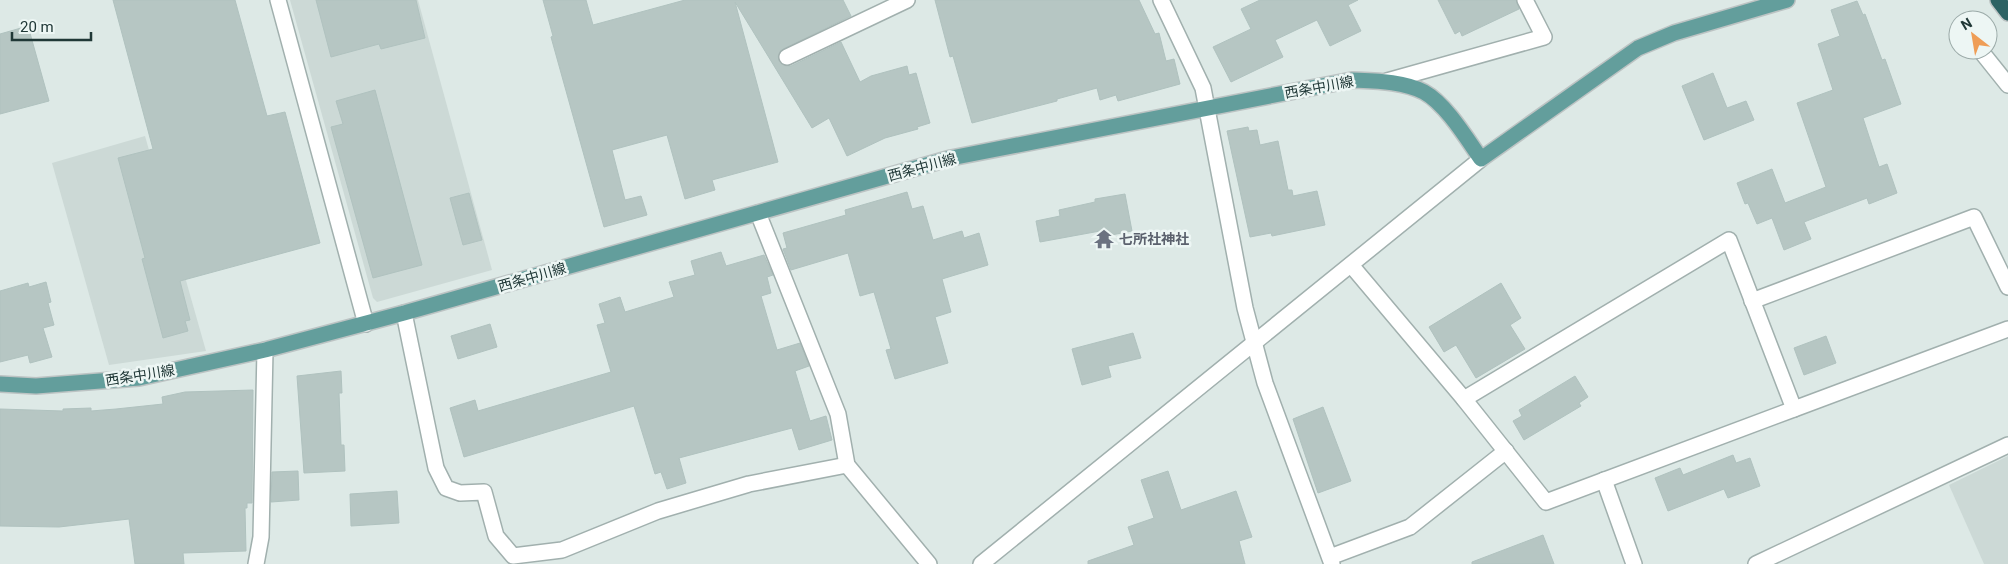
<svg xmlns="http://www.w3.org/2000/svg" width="2008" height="564" viewBox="0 0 2008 564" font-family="Roboto,'Noto Sans JP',sans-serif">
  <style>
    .built { fill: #ccd9d6 }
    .building { fill: #b6c6c3; stroke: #b0c2bf }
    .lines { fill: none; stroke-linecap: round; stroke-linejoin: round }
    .minor-casing { stroke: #a1b0ae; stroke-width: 18 }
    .major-casing { stroke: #bcc3c3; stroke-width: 18 }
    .highway-casing { stroke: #bcc3c3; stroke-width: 18 }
    .minor { stroke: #fff; stroke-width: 15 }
    .major { stroke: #639e9c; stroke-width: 15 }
    .highway { stroke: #2c6263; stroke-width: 15 }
    .labels { text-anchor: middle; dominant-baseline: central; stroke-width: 5; stroke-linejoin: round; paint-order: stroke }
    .street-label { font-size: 14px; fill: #203837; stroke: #edf6f4 }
    .worship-label { font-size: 14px; font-weight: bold; fill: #5b616d; stroke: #edf6f4; text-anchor: start }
  </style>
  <rect width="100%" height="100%" fill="#dde9e6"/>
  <g class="built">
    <polygon points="290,0 418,0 492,270 377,302 373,298"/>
    <polygon points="145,136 206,351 109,365 52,163"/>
    <polygon points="2008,456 2008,564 1984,564 1949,485"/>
  </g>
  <g class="building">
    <polygon points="113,0 235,0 267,116 285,112 320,243 180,281 190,320 185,321 188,331 163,338 142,259 145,258 118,158 153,149"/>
    <polygon points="316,0 416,0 425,38 381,49 379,44 331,57"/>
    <polygon points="543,0 586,0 593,25 685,0 843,0 851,16 783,49 778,56 779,61 786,66 791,66 841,42 860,82 871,76 907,66 909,75 916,73 930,123 917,127 918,129 885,138 847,156 829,118 812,128 735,2 778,162 712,180 715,190 685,199 667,135 612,150 625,200 641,196 647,215 604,227 551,37 553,36"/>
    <polygon points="935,0 1139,0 1155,34 1159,33 1166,61 1174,59 1180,84 1118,101 1116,95 1100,100 1097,88 1057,99 1057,101 972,123 953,56 950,57"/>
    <polygon points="1260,0 1358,0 1348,5 1361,31 1330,46 1317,20 1275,40 1283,57 1231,82 1213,47 1251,29 1241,9"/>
    <polygon points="1438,0 1516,0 1519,9 1462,36 1460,31 1455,34"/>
    <polygon points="1857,1 1863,15 1865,14 1882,60 1885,59 1901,104 1863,118 1879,167 1887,164 1897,193 1869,204 1867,198 1804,222 1811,239 1784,250 1772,218 1757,224 1748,203 1745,204 1737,183 1772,169 1785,203 1826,187 1797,103 1833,90 1818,44 1840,36 1831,10"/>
    <polygon points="28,26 49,101 0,114 0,34"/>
    <polygon points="1713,73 1727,108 1746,101 1754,120 1704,140 1682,86"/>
    <polygon points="375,90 422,265 373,278 331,127 343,124 336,101"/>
    <polygon points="1248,127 1249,131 1257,130 1260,145 1278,141 1288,190 1292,190 1293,196 1317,191 1325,225 1272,236 1271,233 1250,237 1227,131"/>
    <polygon points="907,192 912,209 923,206 933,240 962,231 964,238 979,233 988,265 942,279 951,312 935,317 948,363 895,379 886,350 891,349 874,292 860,296 848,253 791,270 783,249 787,248 783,233 846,215 845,210"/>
    <polygon points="469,193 482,240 463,245 450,198"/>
    <polygon points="1125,194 1132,231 1101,237 1100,231 1040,242 1036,221 1060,216 1059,210 1095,202 1095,199"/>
    <polygon points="721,252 726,266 764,255 773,275 767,277 771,293 761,296 777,350 800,343 809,366 795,371 810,421 826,416 832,440 799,450 792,428 679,458 686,483 667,489 661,472 655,474 634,406 464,457 450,408 475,400 478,411 611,372 597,325 605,323 599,304 620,297 625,312 674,297 669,282 695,275 691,261"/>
    <polygon points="46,282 51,302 48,303 54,325 43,328 52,357 30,363 28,355 0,362 0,291 28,283 29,287"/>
    <polygon points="1501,283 1521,318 1510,325 1525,349 1476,378 1456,345 1444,352 1429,327"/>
    <polygon points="490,324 497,347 458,359 451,336"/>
    <polygon points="1133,333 1141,358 1108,366 1111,377 1082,385 1072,349"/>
    <polygon points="1826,336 1836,363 1804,375 1794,348"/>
    <polygon points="341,371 342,393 339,393 341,445 344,445 345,471 304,473 297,376"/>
    <polygon points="1575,376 1588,397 1579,403 1581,406 1524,440 1513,421 1522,416 1519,410"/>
    <polygon points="253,390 252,503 247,503 247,508 245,508 246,551 183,553 184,564 135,564 129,519 59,527 0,526 0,409 63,411 63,409 91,408 91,411 116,409 163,404 162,397 185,392"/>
    <polygon points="1323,407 1351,481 1318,493 1293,419"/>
    <polygon points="1733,455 1736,463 1750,458 1760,486 1728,498 1724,489 1668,511 1655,478 1680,468 1683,475"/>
    <polygon points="298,471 299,500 271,502 272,472"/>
    <polygon points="1168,471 1181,510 1236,491 1252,537 1239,541 1245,564 1088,564 1088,561 1134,545 1128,527 1154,518 1141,480"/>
    <polygon points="397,491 399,523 351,526 350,494"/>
    <polygon points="1543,535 1554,564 1472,564 1472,562"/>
  </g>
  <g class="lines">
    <defs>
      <g id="minor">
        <polyline points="278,0 366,324"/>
        <polyline points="1161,0 1203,88 1245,308 1265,383 1332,564"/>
        <polyline points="1980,50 2008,85"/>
        <polyline points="787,57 907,0"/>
        <polyline points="1387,81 1544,37 1525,0"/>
        <polyline points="758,213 838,414 847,465 929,564"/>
        <polyline points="1351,265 1464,399 1546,502 1794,409"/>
        <polyline points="1752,301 1974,217 2008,287"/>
        <polyline points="404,313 436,468 446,488 460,493 484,492 496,536 513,556 562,550 658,511 749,484 847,465"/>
        <polyline points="1464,399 1729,240 1794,409 2008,329"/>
        <polyline points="1604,480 1634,564"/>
        <polyline points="1330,557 1410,527 1506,451"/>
        <polyline points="256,564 261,537 265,350"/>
        <polyline points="981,564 1481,159"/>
        <polyline points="1756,564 2008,445"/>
      </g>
      <path id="major" d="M0 384 36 386 139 378 265 350 404 313 951 158 1352 80C1375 81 1403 81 1424 92 1446 104 1467 139 1481 159L1638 48 1674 33 1787 0"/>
      <polyline id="highway" points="1998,0 2008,13"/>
    </defs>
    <use href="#minor" class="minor-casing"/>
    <use href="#major" class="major-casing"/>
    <use href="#highway" class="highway-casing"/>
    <use href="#minor" class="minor"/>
    <use href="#major" class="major"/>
    <use href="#highway" class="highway"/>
  </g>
  <defs>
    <symbol id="temple-bare" viewBox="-9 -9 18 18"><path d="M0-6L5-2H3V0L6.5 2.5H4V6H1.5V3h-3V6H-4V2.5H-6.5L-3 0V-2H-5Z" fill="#6b7280" stroke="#edf6f4" stroke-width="2.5" paint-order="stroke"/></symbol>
  </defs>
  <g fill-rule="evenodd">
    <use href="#temple-bare" x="1090" y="225" width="28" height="28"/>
  </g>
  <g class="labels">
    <g class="street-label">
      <text transform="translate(1319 87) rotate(-10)">西条中川線</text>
      <text transform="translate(922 167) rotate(-15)">西条中川線</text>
      <text transform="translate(532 277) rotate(-16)">西条中川線</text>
      <text transform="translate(140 375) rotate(-9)">西条中川線</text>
    </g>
    <g class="worship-label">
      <text x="1119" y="239">七所社神社</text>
    </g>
  </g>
  <g transform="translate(1973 35) rotate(329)"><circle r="24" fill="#edf6f4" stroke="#9baaa8"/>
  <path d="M0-4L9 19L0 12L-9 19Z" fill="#ef9d56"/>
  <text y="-8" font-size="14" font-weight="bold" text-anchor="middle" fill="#203837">N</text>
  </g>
  <path d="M12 32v8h79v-8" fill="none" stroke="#203837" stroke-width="2.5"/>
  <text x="20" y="32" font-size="15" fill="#203837" stroke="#edf6f4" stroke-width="4" paint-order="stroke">20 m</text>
</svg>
